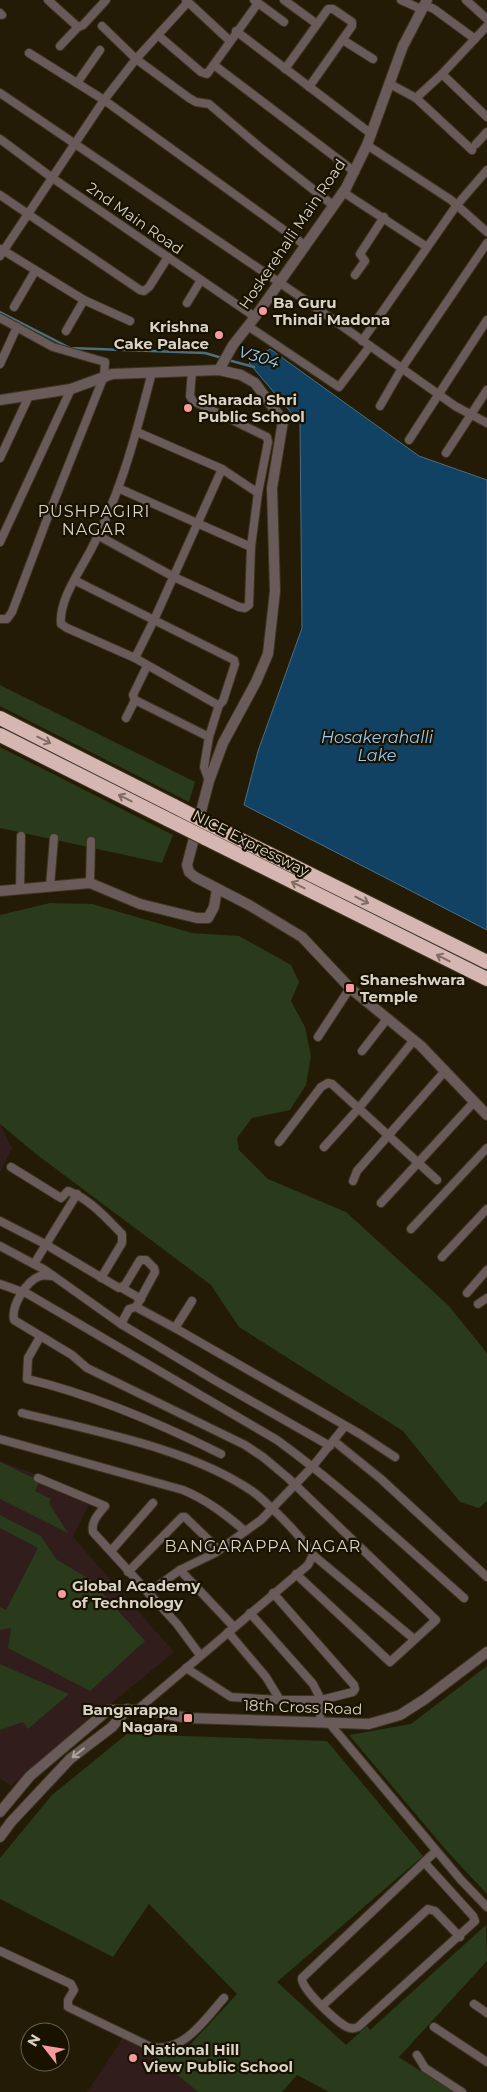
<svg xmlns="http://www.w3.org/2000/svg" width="487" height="2092" viewBox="0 0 487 2092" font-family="Montserrat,sans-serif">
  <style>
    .education { fill: #301d1c }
    .green { fill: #293b1b }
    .water { fill: #124263; stroke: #4d6e81 }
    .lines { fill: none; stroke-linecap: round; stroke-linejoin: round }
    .stream { stroke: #4d6e81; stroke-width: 2.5 }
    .minor-casing { stroke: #3c3520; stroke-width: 10 }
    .tertiary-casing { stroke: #3c3520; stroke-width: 12 }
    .motorway-casing { stroke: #3c3520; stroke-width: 16 }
    .minor { stroke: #685b59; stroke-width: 8 }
    .tertiary { stroke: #685b59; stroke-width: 10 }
    .motorway { stroke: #d6b6b0; stroke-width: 14 }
    .motorway-bridge-casing { stroke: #3c3520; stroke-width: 16; stroke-linecap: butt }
    .motorway-bridge { stroke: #d6b6b0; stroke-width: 14 }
    .oneway { stroke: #816c61 }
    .oneway2 { stroke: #aba39a }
    .poi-dot { fill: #f59b9d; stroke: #191200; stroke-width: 2 }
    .labels { text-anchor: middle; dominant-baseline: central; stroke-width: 4.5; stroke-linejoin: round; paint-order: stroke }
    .street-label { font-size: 15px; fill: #d8d3c6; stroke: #191200 }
    .poi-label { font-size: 15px; font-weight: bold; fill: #d8d3c6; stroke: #191200; text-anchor: start }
    .water-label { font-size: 16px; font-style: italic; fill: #95ccf9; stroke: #191200 }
    .neighbourhood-label { font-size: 16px; letter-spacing: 1px; fill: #d8d3c6; stroke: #191200 }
  </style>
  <rect width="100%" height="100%" fill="#231b05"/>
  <g class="education">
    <polygon points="0,1124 12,1148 0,1172"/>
    <polygon points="0,1461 93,1496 73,1537 174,1652 11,1786 0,1778"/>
    <polygon points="126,2033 198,2092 87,2092"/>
  </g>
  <g class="green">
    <polygon points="0,685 195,782 189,802 0,706"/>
    <polygon points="0,747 173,835 162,863 0,828"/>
    <polygon points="50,903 92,904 192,933 239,936 291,965 299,982 291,1001 305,1027 311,1056 306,1085 290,1110 252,1118 237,1138 239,1150 268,1179 346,1212 448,1305 487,1353 487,1501 479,1508 460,1502 403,1431 239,1327 211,1285 36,1154 0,1124 0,915"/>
    <polygon points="0,1462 40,1481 35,1491 51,1499 49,1503 68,1533 0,1499"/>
    <polygon points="0,1515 41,1536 56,1559 91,1580 145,1641 90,1691 8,1648 11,1628 0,1630 0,1607 6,1610 38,1548 0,1528"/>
    <polygon points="0,1664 69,1694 28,1729 23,1722 0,1730"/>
    <polygon points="487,1666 487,1894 446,1850 349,1735 411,1724"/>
    <polygon points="127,1734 327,1741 423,1856 277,1982 346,2045 367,2026 370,2030 486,1925 487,1961 399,2057 453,2092 329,2092 297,2075 282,2092 198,2092 126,2033 173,2051 187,2048 237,1994 149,1904 113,1957 0,1899 0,1858 52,1795"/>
  </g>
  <polygon class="water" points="270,349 419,456 487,480 487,930 244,805 258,751 302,628 300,423 249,363"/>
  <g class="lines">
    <g class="stream">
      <polyline points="0,312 70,348 205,353 222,358"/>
      <polyline points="228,360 254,367"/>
    </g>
    <defs>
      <g id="minor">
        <polyline points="48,0 78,27 83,25 106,0"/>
        <polyline points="186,0 230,41"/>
        <polyline points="254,0 284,22"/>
        <polyline points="284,0 317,24"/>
        <polyline points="401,0 421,9 427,6 434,9 475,39"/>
        <polyline points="466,0 487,19"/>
        <polyline points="0,13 2,15"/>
        <polyline points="102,26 136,59 189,98 196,102 209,104 262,149 334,206"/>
        <polyline points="236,31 370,133"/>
        <polyline points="159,36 201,72 207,74 258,3"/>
        <polyline points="343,40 373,59"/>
        <polyline points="60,46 78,27"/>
        <polyline points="29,53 104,100 306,246"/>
        <polyline points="214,65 355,172"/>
        <polyline points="285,69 328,9 333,9 352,22 352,26 309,87"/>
        <polyline points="442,74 487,117"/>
        <polyline points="77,83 100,50"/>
        <polyline points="390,84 416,98 472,150"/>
        <polyline points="0,93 308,302 455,406 487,423"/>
        <polyline points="416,98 442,74 487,26"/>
        <polyline points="0,139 51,177 255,317"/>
        <polyline points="476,144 487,132"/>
        <polyline points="367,145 451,200 487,232"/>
        <polyline points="343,192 427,247"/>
        <polyline points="0,195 140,290 144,291 149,287 168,257"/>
        <polyline points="1,249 84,300 130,321"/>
        <polyline points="0,256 104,100 136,59 188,2"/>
        <polyline points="355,275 365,261 360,254 384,217"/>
        <polyline points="187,303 201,280"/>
        <polyline points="14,307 35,271"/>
        <polyline points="0,318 53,347 105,362 104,376 47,519 12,612 7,619 0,619"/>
        <polyline points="248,326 339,387 370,346"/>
        <polyline points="66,331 84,300"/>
        <polyline points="362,341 456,206 487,170"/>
        <polyline points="0,364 17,327"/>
        <polyline points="192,371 190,396 193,401 267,437 268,442 258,493"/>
        <polyline points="380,406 402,368 487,243"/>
        <polyline points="409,440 487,320"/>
        <polyline points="446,453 487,390"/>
        <polyline points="0,458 29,396"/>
        <polyline points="118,488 251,547"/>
        <polyline points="99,536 174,577 239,607 245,608 249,605 251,547 258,493 222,469 137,432"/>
        <polyline points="0,542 71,389"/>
        <path d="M74 580 234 660 235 664 223 701 219 705 216 704 135 658 67 628 61 624C59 604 74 580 83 564 118 504 135 439 152 372"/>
        <polyline points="135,658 154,620 222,469"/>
        <polyline points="147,666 133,695 135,700 209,737"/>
        <polyline points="126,718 135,700"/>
        <polyline points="209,781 204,767 209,737 219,705"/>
        <polyline points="90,883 91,841"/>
        <polyline points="50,886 54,838"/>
        <polyline points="20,888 21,836"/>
        <polyline points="318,1037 350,988"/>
        <polyline points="362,1051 387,1019"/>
        <polyline points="279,1142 321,1087 328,1083 332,1084 437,1180"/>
        <polyline points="324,1147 359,1108 414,1040"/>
        <path d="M11 1167 61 1198 68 1191C90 1199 106 1218 122 1234V1243L101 1278"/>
        <polyline points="353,1181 357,1171 445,1071"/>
        <polyline points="381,1203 474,1102"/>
        <polyline points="0,1221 45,1244 119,1288 125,1285 140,1260 146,1260 154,1268 155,1272 136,1307"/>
        <polyline points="411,1229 487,1148"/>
        <polyline points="0,1246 45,1270 121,1324 216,1381 330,1446"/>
        <polyline points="442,1257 487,1209"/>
        <polyline points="34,1264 77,1194"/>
        <path d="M53 1276C49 1276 44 1275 40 1276 26 1281 11 1306 14 1320L72 1355 87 1368 245 1445 263 1457 288 1478 436 1620 390 1662 296 1574"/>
        <path d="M0 1284 28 1294 277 1440C343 1488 403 1544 464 1598"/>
        <polyline points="122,1288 141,1299"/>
        <polyline points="467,1293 487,1270"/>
        <polyline points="478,1304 487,1298"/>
        <polyline points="121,1324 129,1309 136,1307 175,1328 360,1434 395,1457"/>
        <polyline points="175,1328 192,1301"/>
        <path d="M40 1337 28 1358 27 1379C94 1395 159 1423 221 1454"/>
        <path d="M22 1413C96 1432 189 1448 252 1491 262 1498 270 1507 278 1514 290 1526 304 1540 313 1555L308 1565 137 1710"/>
        <path d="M0 1439 183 1490C207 1500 225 1514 245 1531"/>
        <polyline points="334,1441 381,1479 487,1577"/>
        <path d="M38 1478 105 1506C98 1515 91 1521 93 1532L177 1624 200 1655"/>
        <polyline points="111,1551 153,1503"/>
        <polyline points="313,1555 414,1639"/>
        <polyline points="180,1570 234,1627"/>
        <polyline points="128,1572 182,1517 185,1517 219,1550"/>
        <polyline points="148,1593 180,1570 215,1553 261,1520 313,1466 345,1426"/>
        <polyline points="250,1613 313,1684 321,1700 320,1723"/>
        <polyline points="228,1632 266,1677 280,1700"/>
        <polyline points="186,1668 231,1697 280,1700 321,1700 353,1692 355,1689 354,1685 273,1593"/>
        <polyline points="330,1724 461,1880 487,1907"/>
        <path d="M424 1862 473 1916 475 1921 358 2027C354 2029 351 2029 347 2027 337 2022 300 1988 302 1978L436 1851"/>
        <path d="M0 1951 71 1984 74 1990 68 2000V2007L151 2047C184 2053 205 2019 224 1998"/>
        <polyline points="474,2004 487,2013"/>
        <polyline points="322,2006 428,1909 435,1911 460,1937"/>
        <polyline points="434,2027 487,2062"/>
        <polyline points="417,2055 425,2068 462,2092"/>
      </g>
      <g id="tertiary">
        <polyline points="219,370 233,345 255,317 346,188 367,145 403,46 427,0"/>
        <polyline points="0,400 71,389 112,374 219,370 241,375 255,383 283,421 272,488 275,591 268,654 256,682 223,743 209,781 187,865 189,872 195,877 249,905 302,937 350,988 421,1046 487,1115"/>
        <polyline points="0,891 90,883 140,904 197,918 208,918 214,907 217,889"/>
        <polyline points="0,1812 30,1776 108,1710 146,1710 188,1718 369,1724 400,1715 425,1699 487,1652"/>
        <polyline points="0,1837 11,1822 70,1759 112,1727 127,1709"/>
      </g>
      <g id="motorway">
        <polyline points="0,718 174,806"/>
        <polyline points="0,735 169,820"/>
        <polyline points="209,824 487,962"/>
        <polyline points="205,838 487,979"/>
      </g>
    </defs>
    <use href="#minor" class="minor-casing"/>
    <use href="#tertiary" class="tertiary-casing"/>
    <use href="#motorway" class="motorway-casing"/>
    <use href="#minor" class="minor"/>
    <use href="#tertiary" class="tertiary"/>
    <use href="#motorway" class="motorway"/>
    <defs>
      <g id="motorway-bridge">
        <polyline points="174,806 209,824"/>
        <polyline points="169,820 205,838"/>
      </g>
    </defs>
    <use href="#motorway-bridge" class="motorway-bridge-casing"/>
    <use href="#motorway-bridge" class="motorway-bridge"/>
  </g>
  <defs><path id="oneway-shaft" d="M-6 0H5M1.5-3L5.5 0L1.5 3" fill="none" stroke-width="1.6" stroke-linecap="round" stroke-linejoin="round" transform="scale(1.25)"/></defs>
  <g class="oneway">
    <use href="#oneway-shaft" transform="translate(44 740) rotate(27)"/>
    <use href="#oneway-shaft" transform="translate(125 798) rotate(-153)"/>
    <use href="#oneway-shaft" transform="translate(298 885) rotate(-153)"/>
    <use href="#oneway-shaft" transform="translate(362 900) rotate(27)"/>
    <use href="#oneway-shaft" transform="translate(443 958) rotate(-153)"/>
  </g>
  <use class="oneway2" href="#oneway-shaft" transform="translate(78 1753) rotate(142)"/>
  <g class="poi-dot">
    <circle cx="263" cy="311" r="5"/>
    <circle cx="219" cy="335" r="5"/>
    <circle cx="188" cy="408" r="5"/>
    <rect x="345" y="983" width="10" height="10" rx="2.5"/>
    <circle cx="62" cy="1594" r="5"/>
    <rect x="183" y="1713" width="10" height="10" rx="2.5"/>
    <circle cx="133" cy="2058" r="5"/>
  </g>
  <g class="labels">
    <g class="street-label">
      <text transform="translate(135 218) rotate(35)">2nd Main Road</text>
      <text transform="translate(292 234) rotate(-56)">Hoskerehalli Main Road</text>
      <text transform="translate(251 843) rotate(27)">NICE Expressway</text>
      <text transform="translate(303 1707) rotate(2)">18th Cross Road</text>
    </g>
    <g class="poi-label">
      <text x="273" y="302">Ba Guru<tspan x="273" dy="17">Thindi Madona</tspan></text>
      <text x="209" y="326" text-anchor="end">Krishna<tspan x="209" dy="17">Cake Palace</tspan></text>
      <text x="198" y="399">Sharada Shri<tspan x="198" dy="17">Public School</tspan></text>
      <text x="360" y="979">Shaneshwara<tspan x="360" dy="17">Temple</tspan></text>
      <text x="72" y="1585">Global Academy<tspan x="72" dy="17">of Technology</tspan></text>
      <text x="178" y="1709" text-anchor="end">Bangarappa<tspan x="178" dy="17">Nagara</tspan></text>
      <text x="143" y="2049">National Hill<tspan x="143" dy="17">View Public School</tspan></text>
    </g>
    <g class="water-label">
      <text transform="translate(259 357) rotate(17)">V304</text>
      <text x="377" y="737">Hosakerahalli<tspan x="377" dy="18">Lake</tspan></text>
    </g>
    <g class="neighbourhood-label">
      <text x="94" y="511">PUSHPAGIRI<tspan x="94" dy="18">NAGAR</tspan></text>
      <text x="263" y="1546">BANGARAPPA NAGAR</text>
    </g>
  </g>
  <g transform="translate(45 2047) rotate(301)"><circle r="24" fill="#191200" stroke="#655f4f"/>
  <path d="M0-4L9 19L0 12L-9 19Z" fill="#f59b9d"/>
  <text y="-8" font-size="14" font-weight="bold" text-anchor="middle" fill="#d8d3c6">N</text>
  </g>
</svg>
